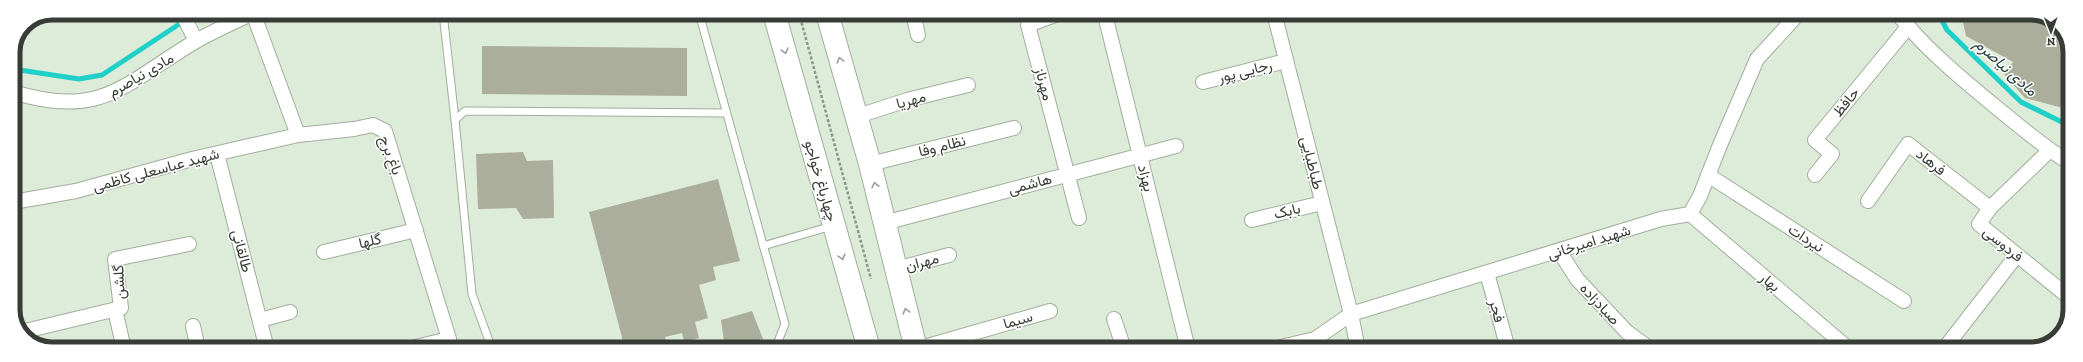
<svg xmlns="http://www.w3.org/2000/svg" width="2083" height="362" viewBox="0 0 2083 362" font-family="'Zilla Slab',Vazirmatn,serif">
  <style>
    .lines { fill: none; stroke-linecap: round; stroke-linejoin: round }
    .stream { stroke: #1fd0c8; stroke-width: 5 }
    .building { fill: #abae9a }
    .lane-casing { stroke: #a1ae9d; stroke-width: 9 }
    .street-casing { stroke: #a1ae9d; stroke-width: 16 }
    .primary-casing { stroke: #a1ae9d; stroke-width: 24 }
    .path { stroke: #8d978a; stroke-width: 2.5; stroke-dasharray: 3 2; stroke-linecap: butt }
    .lane { stroke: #fff; stroke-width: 7 }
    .street { stroke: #fff; stroke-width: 14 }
    .primary { stroke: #fff; stroke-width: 22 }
    .oneway { stroke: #9b9e9a }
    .labels { text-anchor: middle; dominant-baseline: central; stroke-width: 3; stroke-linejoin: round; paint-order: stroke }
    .street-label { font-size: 15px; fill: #373d36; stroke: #fff }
    .water-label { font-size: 16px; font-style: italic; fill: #284240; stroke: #fff }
    .rim { fill: none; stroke: #373d36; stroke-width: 5 }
  </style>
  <rect width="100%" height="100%" fill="#ddebd9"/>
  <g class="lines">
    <g class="stream">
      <polyline points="1938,13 1947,30 2021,102 2070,126"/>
      <polyline points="13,69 79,79 102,75 196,13"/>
    </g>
  </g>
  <g class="building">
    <polygon points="1961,13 2036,13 2059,25 2070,47 2070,110 2025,98 2004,74 2013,62 1966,36"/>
    <polygon points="482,46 687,48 687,96 482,94"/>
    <polygon points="523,152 527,161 553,160 554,218 523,219 516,208 478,209 476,154"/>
    <polygon points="718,179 740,261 713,267 716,280 699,285 708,318 695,322 699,338 684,342 682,333 665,337 668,349 625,349 589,212"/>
    <polygon points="752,311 763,339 740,344 742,349 725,349 721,320"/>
  </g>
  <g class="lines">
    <defs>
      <g id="lane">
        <polyline points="443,13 455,120"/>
        <polyline points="699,13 785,324 775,349"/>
        <polyline points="763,246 832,226"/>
        <polyline points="492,349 472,294 455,120 465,111 726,113"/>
      </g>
      <g id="street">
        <polyline points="182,13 196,41"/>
        <polyline points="253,13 298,135"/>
        <polyline points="913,13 918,35"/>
        <polyline points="1111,13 1105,15 1188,349"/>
        <polyline points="1274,13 1351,314 1358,349"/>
        <path d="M1897 13C1925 49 1962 79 1997 108 2021 127 2043 147 2070 163"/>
        <polyline points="1058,14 1028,25 1079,218"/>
        <polyline points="1203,82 1286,61"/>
        <path d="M13 92C102 120 125 83 196 41 214 31 234 22 253 13"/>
        <polyline points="855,117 907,100 968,85"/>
        <polyline points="2049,151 1990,208 1979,224 2070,298"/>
        <polyline points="217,154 267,349"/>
        <polyline points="870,164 1014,128"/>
        <polyline points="1708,175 1904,301"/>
        <polyline points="1815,175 1832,154 1815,140 1908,27"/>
        <polyline points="1868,201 1908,144 1990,208"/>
        <polyline points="13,202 76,191 192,159 298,135 354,129 373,125 385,131 449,339 407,349"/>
        <polyline points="1690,214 1849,349"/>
        <polyline points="1252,220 1322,203"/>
        <polyline points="884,223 1176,146"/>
        <polyline points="1559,251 1577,279 1627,332 1650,349"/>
        <polyline points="324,252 416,230"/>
        <polyline points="896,269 949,255"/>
        <polyline points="1487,273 1508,349"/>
        <polyline points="115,310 124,349"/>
        <polyline points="1114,319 1124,349"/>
        <polyline points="260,320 290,312"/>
        <polyline points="193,326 198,349"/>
        <polyline points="21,332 121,308 115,259 189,244"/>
        <polyline points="917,349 1050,311"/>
        <polyline points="1272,349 1315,339 1351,314 1661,219 1690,214 1700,196 1720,145 1757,59 1799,13"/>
        <polyline points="1944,349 2017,255"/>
      </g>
      <g id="primary">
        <polyline points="774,13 869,349"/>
        <polyline points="827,13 870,164 916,349"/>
      </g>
    </defs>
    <use href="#lane" class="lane-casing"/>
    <use href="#street" class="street-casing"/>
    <use href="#primary" class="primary-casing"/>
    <polyline class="path" points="799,13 871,279"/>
    <use href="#lane" class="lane"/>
    <use href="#street" class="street"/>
    <use href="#primary" class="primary"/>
  </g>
  <defs><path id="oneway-chevron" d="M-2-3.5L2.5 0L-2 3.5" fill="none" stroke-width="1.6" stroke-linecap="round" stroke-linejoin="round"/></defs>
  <g class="oneway">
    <use href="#oneway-chevron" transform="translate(785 51) rotate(74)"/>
    <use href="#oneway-chevron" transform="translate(840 60) rotate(-105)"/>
    <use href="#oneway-chevron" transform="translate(875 185) rotate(-103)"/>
    <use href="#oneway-chevron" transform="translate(842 257) rotate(74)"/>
    <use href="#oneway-chevron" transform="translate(906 311) rotate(-105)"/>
  </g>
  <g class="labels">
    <g class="street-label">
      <text transform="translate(1245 71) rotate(-14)">رجایی پور</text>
      <text transform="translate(141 75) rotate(-30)">مادی نیاصرم</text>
      <text transform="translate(1044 84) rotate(75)">مهرناز</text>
      <text transform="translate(911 100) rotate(-15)">مهریا</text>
      <text transform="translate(1846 102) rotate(-51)">حافظ</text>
      <text transform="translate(942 146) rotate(-14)">نظام وفا</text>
      <text transform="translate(391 155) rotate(70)">باغ برج</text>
      <text transform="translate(1931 162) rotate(38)">فرهاد</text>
      <text transform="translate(1312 163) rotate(76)">طباطبایی</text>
      <text transform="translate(156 170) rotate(-15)">شهید عباسعلی کاظمی</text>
      <text transform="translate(1146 178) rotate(76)">بهزاد</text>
      <text transform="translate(821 181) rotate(74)">چهارباغ خواجو</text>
      <text transform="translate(1030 184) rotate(-15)">هاشمی</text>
      <text transform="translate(1287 211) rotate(-14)">بابک</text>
      <text transform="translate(1806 238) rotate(33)">نیردات</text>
      <text transform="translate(370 241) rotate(-13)">گلها</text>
      <text transform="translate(1589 242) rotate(-17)">شهید امیرخانی</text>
      <text transform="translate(2003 244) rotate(39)">فردوسی</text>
      <text transform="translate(242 251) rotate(75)">طالقانی</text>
      <text transform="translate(922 262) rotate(-15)">مهران</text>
      <text transform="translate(119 282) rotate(-93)">گلشن</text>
      <text transform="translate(1770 282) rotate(40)">بهار</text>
      <text transform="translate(1600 304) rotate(47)">صیادزاده</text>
      <text transform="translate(1497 311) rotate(75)">فجر</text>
      <text transform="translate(1018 320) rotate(-16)">سیما</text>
    </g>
    <g class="water-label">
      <text transform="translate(2006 67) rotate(42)">مادی نیاصرم</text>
    </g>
  </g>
  <path d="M0 0H2083V362H0ZM52 20H2031A32 32 0 0 1 2063 52V310A32 32 0 0 1 2031 342H52A32 32 0 0 1 20 310V52A32 32 0 0 1 52 20Z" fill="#fff" fill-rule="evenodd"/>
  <path class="rim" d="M52 20H2031A32 32 0 0 1 2063 52V310A32 32 0 0 1 2031 342H52A32 32 0 0 1 20 310V52A32 32 0 0 1 52 20Z"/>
  <g transform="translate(2051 32) rotate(179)" stroke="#ffffff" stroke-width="3" paint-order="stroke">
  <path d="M0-3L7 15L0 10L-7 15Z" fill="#373d36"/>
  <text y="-6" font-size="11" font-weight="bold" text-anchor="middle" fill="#373d36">N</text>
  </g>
</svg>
